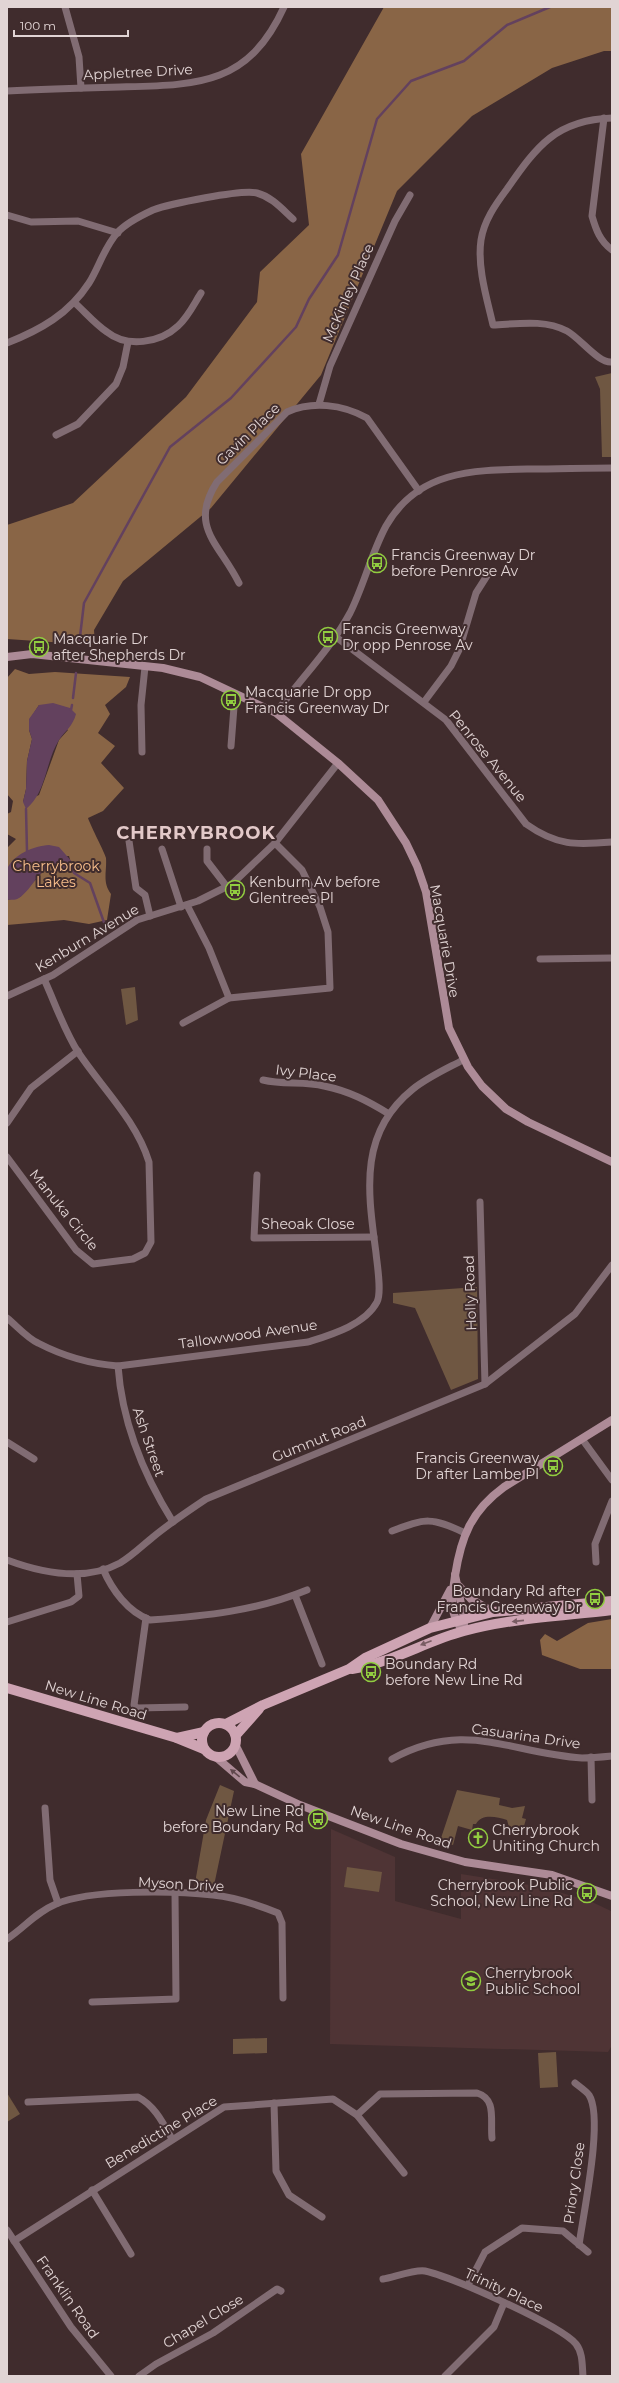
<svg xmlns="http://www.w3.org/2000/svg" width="619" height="2383" viewBox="0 0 619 2383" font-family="Montserrat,sans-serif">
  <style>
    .built { fill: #4f3435 }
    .green { fill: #6f5742 }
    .forest { fill: #896546; fill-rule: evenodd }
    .water { fill: #63415e }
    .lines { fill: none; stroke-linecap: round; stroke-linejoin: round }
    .stream { stroke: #63415e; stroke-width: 2.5 }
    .minor { stroke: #816c73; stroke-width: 7 }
    .secondary { stroke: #ad8b97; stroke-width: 8 }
    .primary { stroke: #cea4b3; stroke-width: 10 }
    .oneway { fill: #795c63 }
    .oneway2 { fill: #61484d }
    .labels { text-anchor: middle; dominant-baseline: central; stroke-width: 4; stroke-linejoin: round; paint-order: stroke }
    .street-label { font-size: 14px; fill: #e1d4d4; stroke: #402c2d }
    .poi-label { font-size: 14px; fill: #e1d4d4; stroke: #402c2d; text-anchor: start }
    .park-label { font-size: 14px; fill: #f9bf8c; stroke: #402c2d }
    .district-label { font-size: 18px; font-weight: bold; letter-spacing: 1px; fill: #e3c9c9; stroke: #402c2d }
  </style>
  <rect width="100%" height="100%" fill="#402c2d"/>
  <polygon class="built" points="331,1829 395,1857 395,1901 461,1919 461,1874 542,1887 592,1902 611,1911 611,2047 608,2052 330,2044"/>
  <g class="green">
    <polygon points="612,373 612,457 602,457 600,389 595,377"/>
    <polygon points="135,987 138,1020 126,1025 121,989"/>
    <polygon points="477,1287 478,1379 451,1390 415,1308 393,1303 393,1293"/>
    <polygon points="220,1785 234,1791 213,1890 194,1889 206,1820"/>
    <path d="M457 1790 500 1798 499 1805 512 1808 525 1806 522 1818 526 1819 524 1826C520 1826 514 1828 509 1827L507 1820C497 1817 482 1813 476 1824H473L472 1830 458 1826 453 1845 440 1841Z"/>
    <polygon points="347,1867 382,1872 379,1892 344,1887"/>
    <polygon points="267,2038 267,2053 233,2054 233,2039"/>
    <polygon points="556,2052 558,2087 540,2088 538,2053"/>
    <polygon points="7,2093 20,2114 7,2122"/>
  </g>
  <g class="forest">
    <polygon points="384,7 612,7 612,51 604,51 552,68 472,116 397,191 321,375 211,508 123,581 94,630 95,645 7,639 7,525 73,503 186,397 257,302 260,272 309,225 301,154"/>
    <path d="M15 669 29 674 55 672 130 677 126 687 105 705 110 714 98 733 115 746 101 763 124 788 103 811 88 818C91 827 105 853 106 858 107 872 102 882 111 894L107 920 89 924 64 920 7 925V900L20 897 48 866 56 864 74 873 69 856 15 859 7 870V848L16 839 7 834V814L11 812 13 801 7 794V678ZM39 705 68 730 59 740 39 795 23 802 26 789 27 761 32 739 29 730 30 719Z"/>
    <polygon points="612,1619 612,1669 580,1669 542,1655 540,1640 545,1634 557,1641 588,1623"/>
  </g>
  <g class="water">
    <path d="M53 703 70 708 76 714C73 726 65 731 59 740 45 762 47 792 26 809L23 802 26 789 27 761 32 739 29 730V719L39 705Z"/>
    <path d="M49 845 59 847 80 871 74 873 56 864C38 868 33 889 19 898 14 901 11 899 7 900 7 892 4 877 7 869 14 854 34 846 49 845Z"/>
  </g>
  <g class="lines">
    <g class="stream">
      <polyline points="79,645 84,603 170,447 231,398 296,327 309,299 338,255 377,119 411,81 464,61 507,25 550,7"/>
      <polyline points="73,698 76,673"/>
      <polyline points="71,710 72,705"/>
      <polyline points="26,809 27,851"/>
      <polyline points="74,873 90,883 106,928"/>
    </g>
    <g class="minor">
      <polyline points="65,7 79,57 81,88"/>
      <path d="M7 91C45 89 82 88 120 87 197 85 248 86 284 7"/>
      <path d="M604 118 592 216C596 230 600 241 612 250"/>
      <path d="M612 118C556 120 537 146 507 189 495 205 484 221 481 240 477 267 487 299 493 325 517 324 544 319 567 331 580 338 599 364 612 362"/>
      <polyline points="7,215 31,222 78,221 118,233"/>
      <path d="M75 303C85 312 95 324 107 332 127 348 160 343 178 326 188 317 194 304 201 293"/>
      <path d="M7 343C40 330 69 314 89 283 99 267 104 248 117 233 126 223 140 216 153 210 169 204 242 189 257 193 272 197 282 209 293 219"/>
      <polyline points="319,404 330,366 395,221 410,195"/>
      <polyline points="56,435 78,424 116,384 123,367 128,342"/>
      <path d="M239 583C220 544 188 527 217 482L287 412C312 401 342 404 367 418L419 491"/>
      <path d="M336 637 446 720 526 824C557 846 576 845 612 842"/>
      <polyline points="424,702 451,666 459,650 476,593 490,571"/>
      <path d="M276 713C300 679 330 650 350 613 364 585 371 554 386 526 418 470 474 470 530 469 557 469 585 468 612 468"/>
      <polyline points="231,746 234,707 240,696"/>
      <polyline points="142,752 141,705 145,667"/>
      <polyline points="129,841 136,888 145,895 150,916"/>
      <polyline points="162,849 181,907"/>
      <polyline points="207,849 207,861 227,887"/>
      <polyline points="187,905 209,948 229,998"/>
      <polyline points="540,959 612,958"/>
      <polyline points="7,996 53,975 137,920 198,901 232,884 275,843 338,763"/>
      <polyline points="183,1023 229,998 330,988 328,932 320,907 302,870 275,843"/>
      <path d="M263 1080C283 1085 304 1081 324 1086 349 1091 368 1101 389 1114"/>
      <polyline points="7,1123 31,1088 78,1051"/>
      <path d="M7 1157 76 1250 93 1264 133 1259 145 1253 151 1242 149 1162C136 1120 102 1088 78 1052 64 1030 55 1003 44 979"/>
      <polyline points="257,1175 254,1238 374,1237"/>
      <polyline points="480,1202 485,1384"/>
      <path d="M7 1318C17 1326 27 1338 38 1343 63 1356 91 1364 118 1366L308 1342C330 1335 365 1325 377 1302 382 1292 377 1264 376 1253 368 1192 358 1133 413 1089 428 1077 446 1069 463 1060"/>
      <path d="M118 1366C122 1422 143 1474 173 1522"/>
      <polyline points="582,1439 612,1480"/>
      <polyline points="7,1442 34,1459"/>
      <path d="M392 1531C426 1518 431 1517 465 1533"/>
      <path d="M7 1560C42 1573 85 1582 120 1563 132 1556 143 1545 153 1537 170 1523 188 1511 206 1499L485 1384 575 1314 612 1265"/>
      <polyline points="596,1562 595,1544 612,1501"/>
      <path d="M103 1569C112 1590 128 1612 150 1620 205 1616 256 1611 307 1590"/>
      <polyline points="295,1595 322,1664"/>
      <polyline points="146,1618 134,1705 137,1708 185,1707"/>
      <polyline points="7,1622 71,1602 79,1596 77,1574"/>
      <polyline points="591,1757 592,1800"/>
      <path d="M392 1759C465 1719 509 1753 582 1758 592 1758 602 1757 612 1756"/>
      <polyline points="45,1808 50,1880 58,1903"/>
      <path d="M7 1939C25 1927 35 1913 56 1904 90 1889 176 1891 213 1895 234 1897 258 1905 278 1913L282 1923 283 1998"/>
      <polyline points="92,2002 176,1999 175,1893"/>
      <path d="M575 2083C580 2087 586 2091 589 2095 604 2118 583 2215 579 2245"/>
      <path d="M28 2102 138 2097C155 2106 163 2123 172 2139"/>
      <polyline points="274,2103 276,2171 289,2195 322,2217"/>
      <path d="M357 2115 380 2094 477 2093C497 2099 490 2120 492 2138"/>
      <polyline points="92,2190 131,2254"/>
      <polyline points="7,2230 71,2327 111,2376"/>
      <polyline points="14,2241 224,2107 333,2099 357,2115 404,2173"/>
      <path d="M383 2279C394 2277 416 2269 425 2271 452 2277 560 2325 576 2344 583 2353 582 2365 583 2376"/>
      <polyline points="468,2285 485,2252 522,2228 563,2231 588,2252"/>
      <polyline points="139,2376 156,2364 213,2333 277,2289 281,2291"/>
      <polyline points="445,2376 494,2327 504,2303"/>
    </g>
    <g class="secondary">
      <polyline points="7,657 32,654 163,668 200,677 276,713 338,763 378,800 406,843 417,866 426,892 449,1028 468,1067 482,1086 506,1109 528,1122 612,1162"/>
      <polyline points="455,1575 464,1618 464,1624"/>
      <polyline points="459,1586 471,1599 493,1612"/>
      <polyline points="430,1628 450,1590"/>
      <path d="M463 1631C448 1611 452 1599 455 1576 461 1537 471 1511 504 1487L612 1420"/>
      <polyline points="236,1746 255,1784"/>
      <polyline points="217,1758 245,1782 255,1784 300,1805 401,1844 465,1862 552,1875 612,1896"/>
    </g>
    <g class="primary">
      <path d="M352 1669C391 1663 426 1641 464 1631 512 1618 563 1616 612 1610"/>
      <polyline points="7,1688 177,1738 204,1749"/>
      <circle cx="219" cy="1740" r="17"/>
      <polyline points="226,1724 263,1705 349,1669 365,1658 430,1628 493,1612 612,1601"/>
      <polyline points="236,1735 259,1709"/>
      <polyline points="177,1738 204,1732"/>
    </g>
  </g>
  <defs><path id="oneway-solid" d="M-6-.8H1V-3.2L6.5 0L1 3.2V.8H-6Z"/></defs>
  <g class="oneway">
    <use href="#oneway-solid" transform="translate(518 1621) rotate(174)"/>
    <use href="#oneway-solid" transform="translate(426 1643) rotate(159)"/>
  </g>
  <use class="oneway2" href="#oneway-solid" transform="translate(235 1773) rotate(-141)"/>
  <defs>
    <symbol id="bus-ring" viewBox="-11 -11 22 22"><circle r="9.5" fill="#402c2d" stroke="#91cd40" stroke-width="1.5"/><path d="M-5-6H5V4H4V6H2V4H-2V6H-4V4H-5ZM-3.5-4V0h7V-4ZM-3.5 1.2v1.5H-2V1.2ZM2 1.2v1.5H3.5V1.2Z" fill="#91cd40"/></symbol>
    <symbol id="church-ring" viewBox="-11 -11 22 22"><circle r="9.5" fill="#402c2d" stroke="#91cd40" stroke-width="1.5"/><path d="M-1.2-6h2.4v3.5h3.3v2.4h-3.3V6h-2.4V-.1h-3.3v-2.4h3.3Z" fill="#91cd40"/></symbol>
    <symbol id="school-ring" viewBox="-11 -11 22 22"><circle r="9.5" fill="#402c2d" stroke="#91cd40" stroke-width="1.5"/><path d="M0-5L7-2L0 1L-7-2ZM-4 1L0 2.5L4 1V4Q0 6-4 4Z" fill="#91cd40"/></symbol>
  </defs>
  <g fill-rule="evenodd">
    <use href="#bus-ring" x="366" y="552" width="22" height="22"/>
    <use href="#bus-ring" x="317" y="626" width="22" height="22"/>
    <use href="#bus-ring" x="28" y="636" width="22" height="22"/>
    <use href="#bus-ring" x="220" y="689" width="22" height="22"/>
    <use href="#bus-ring" x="224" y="879" width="22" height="22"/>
    <use href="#bus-ring" x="542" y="1455" width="22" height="22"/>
    <use href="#bus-ring" x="584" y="1588" width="22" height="22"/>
    <use href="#bus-ring" x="360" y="1661" width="22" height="22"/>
    <use href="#bus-ring" x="307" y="1808" width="22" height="22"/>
    <use href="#church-ring" x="467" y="1827" width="22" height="22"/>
    <use href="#bus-ring" x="576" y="1882" width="22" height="22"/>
    <use href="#school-ring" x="460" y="1970" width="22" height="22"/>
  </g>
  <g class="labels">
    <g class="street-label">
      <text transform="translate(138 72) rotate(-3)">Appletree Drive</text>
      <text transform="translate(348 293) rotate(-66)">McKinley Place</text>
      <text transform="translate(248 434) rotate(-44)">Gavin Place</text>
      <text transform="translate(488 756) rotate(51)">Penrose Avenue</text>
      <text transform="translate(87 938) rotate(-31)">Kenburn Avenue</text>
      <text transform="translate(445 941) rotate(80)">Macquarie Drive</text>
      <text transform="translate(306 1073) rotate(7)">Ivy Place</text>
      <text transform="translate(64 1210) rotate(51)">Manuka Circle</text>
      <text x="308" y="1224">Sheoak Close</text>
      <text transform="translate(470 1293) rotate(-92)">Holly Road</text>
      <text transform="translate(248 1334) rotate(-8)">Tallowwood Avenue</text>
      <text transform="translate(319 1439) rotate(-22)">Gumnut Road</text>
      <text transform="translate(149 1442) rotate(71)">Ash Street</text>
      <text transform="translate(96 1700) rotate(17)">New Line Road</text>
      <text transform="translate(526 1736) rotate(8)">Casuarina Drive</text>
      <text transform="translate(401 1827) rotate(19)">New Line Road</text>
      <text transform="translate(181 1884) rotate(3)">Myson Drive</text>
      <text transform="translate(161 2132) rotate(-31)">Benedictine Place</text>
      <text transform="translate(574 2183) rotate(-82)">Priory Close</text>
      <text transform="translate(504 2290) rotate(25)">Trinity Place</text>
      <text transform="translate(68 2297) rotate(55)">Franklin Road</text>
      <text transform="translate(203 2321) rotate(-31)">Chapel Close</text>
    </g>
    <g class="poi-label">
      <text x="391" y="555">Francis Greenway Dr<tspan x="391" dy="16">before Penrose Av</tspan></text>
      <text x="342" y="629">Francis Greenway<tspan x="342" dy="16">Dr opp Penrose Av</tspan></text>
      <text x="53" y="639">Macquarie Dr<tspan x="53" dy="16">after Shepherds Dr</tspan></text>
      <text x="245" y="692">Macquarie Dr opp<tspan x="245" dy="16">Francis Greenway Dr</tspan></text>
      <text x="249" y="882">Kenburn Av before<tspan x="249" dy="16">Glentrees Pl</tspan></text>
      <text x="539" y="1458" text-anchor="end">Francis Greenway<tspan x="539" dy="16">Dr after Lambe Pl</tspan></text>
      <text x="581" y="1591" text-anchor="end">Boundary Rd after<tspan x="581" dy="16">Francis Greenway Dr</tspan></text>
      <text x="385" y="1664">Boundary Rd<tspan x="385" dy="16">before New Line Rd</tspan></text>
      <text x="304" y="1811" text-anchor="end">New Line Rd<tspan x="304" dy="16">before Boundary Rd</tspan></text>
      <text x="492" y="1830">Cherrybrook<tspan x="492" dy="16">Uniting Church</tspan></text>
      <text x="573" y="1885" text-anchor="end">Cherrybrook Public<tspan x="573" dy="16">School, New Line Rd</tspan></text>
      <text x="485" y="1973">Cherrybrook<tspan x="485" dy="16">Public School</tspan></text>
    </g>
    <g class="park-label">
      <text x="56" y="866">Cherrybrook<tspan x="56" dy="16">Lakes</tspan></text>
    </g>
    <g class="district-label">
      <text x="196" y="833">CHERRYBROOK</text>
    </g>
  </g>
  <rect width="619" height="2383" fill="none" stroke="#e1d4d4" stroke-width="16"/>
  <path d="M14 30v6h114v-6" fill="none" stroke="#e1d4d4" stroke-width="2"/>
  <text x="20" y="30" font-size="12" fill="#e1d4d4" stroke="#402c2d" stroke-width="3" paint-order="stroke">100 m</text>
</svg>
